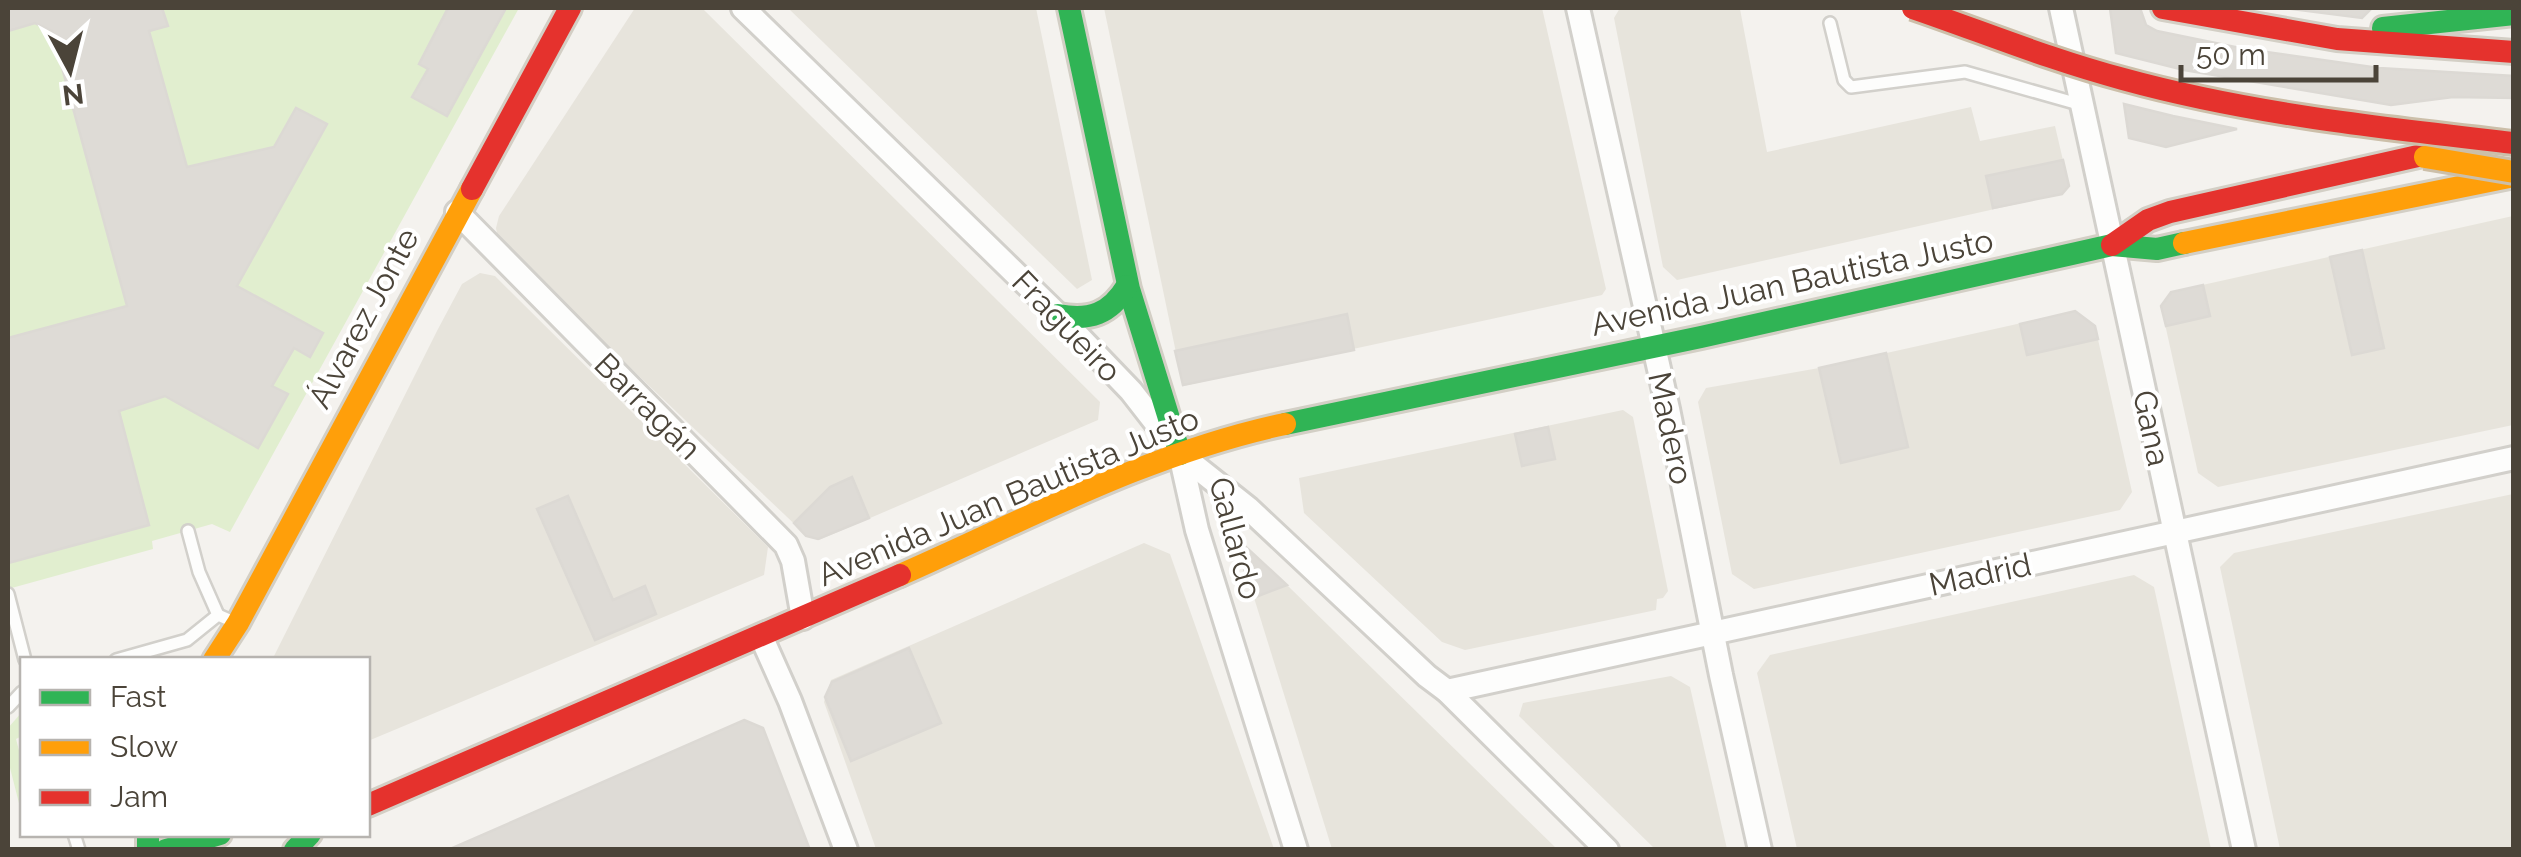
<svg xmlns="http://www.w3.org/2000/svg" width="2521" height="857" viewBox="0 0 2521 857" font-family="Raleway,sans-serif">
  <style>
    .residential { fill: #e7e4dc }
    .green { fill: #e1eecf }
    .building { fill: #dedbd6; stroke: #dcd9d4; stroke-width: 2.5 }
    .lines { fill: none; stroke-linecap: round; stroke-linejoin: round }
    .lane-casing { stroke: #d2d0cb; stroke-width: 16 }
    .street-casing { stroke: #d2d0cb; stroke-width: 28 }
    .fast-casing { stroke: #d3cfc5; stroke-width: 28 }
    .slow-casing { stroke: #d3cfc5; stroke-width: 28 }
    .jam-casing { stroke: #d3cfc5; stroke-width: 28 }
    .lane { stroke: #fdfdfc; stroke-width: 11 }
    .street { stroke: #fdfdfc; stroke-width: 22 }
    .fast { stroke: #30b455; stroke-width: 22 }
    .slow { stroke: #ff9f0a; stroke-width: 22 }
    .jam { stroke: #e5322d; stroke-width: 22 }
    .slow-bridge-casing { stroke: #ccbfa9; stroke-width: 28; stroke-linecap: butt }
    .jam-bridge-casing { stroke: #ccbfa9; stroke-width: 28; stroke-linecap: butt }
    .slow-bridge { stroke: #ff9f0a; stroke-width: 22 }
    .jam-bridge { stroke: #e5322d; stroke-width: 22 }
    .labels { text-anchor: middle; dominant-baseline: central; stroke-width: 8; stroke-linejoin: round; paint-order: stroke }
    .street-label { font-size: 32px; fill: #4b4439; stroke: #fff }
  </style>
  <rect width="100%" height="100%" fill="#f4f2ee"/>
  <g class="residential">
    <polygon points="635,8 702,8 1100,402 1098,420 819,540 806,535 499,243 496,228 499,216"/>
    <polygon points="788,8 1036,8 1092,280 1077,289"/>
    <polygon points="1104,8 1542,8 1606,289 1602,295 1183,386"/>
    <polygon points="1620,8 1740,9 1767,152 1971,107 1980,141 2055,126 2069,186 2062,194 1677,280 1663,267 1614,18"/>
    <polygon points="2513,216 2513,425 2218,487 2198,473 2161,306 2171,292"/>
    <polygon points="480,273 495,276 768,547 764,575 368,741 368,660 272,660 438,329 462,284"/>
    <polygon points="2075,311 2095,326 2132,492 2120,510 1754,589 1732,574 1698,402 1706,388 1819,368"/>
    <polygon points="1623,410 1633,417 1668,591 1663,598 1657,599 1656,610 1465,650 1442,642 1304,513 1299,478"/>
    <polygon points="2513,494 2513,849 2280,849 2220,567 2234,553"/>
    <polygon points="1144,543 1170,554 1274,849 876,849 824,702 831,680"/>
    <polygon points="1254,554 1287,585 1557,849 1332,849 1242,559"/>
    <polygon points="2134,575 2154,587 2211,849 1797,849 1757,673 1770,655"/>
    <polygon points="1671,676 1690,687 1727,849 1655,849 1519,716 1523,703"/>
  </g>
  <g class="green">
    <polygon points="8,8 519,8 230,532 212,524 152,541 153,549 8,589"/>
    <polygon points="22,712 22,736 16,739 22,762 22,815 8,760 8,728"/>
  </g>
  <g class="building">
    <polygon points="8,8 162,8 168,26 149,31 187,167 274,147 296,108 327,124 237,286 323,333 310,357 294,348 272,386 288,394 258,448 165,396 119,411 149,525 8,563 8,338 127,306 52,31 35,23 8,31"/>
    <polygon points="448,8 506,8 447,116 412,97 428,69 419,64"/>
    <polygon points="2110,8 2140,8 2146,25 2157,31 2245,49 2379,68 2514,76 2514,98 2453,97 2391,105 2184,70 2116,53"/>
    <polygon points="2284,8 2372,8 2362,18"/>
    <polygon points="2124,104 2173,116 2237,129 2166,147 2129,138"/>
    <polygon points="2063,160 2069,186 2062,194 1993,208 1986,176"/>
    <polygon points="2362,250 2384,348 2352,355 2330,257"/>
    <polygon points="2203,285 2210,316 2166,326 2161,306 2171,292"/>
    <polygon points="2075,311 2095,326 2098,339 2027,355 2020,324"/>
    <polygon points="1347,314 1354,350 1183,385 1175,351"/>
    <polygon points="1886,353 1908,447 1841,463 1819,368"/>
    <polygon points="1548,427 1555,459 1522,466 1515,434"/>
    <polygon points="852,477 869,518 818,539 806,536 794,523 830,487"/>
    <polygon points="568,496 613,600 645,586 656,614 595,640 537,509"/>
    <polygon points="1234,536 1287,585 1253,598"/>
    <polygon points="909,648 941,723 851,761 825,697 832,682"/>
    <polygon points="744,720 763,728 810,850 448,850"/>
  </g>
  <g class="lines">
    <defs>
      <g id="lane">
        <polyline points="1830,23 1844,80 1851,87 1965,72 2082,105"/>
        <polyline points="188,531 199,572 218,615"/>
        <polyline points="8,594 25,660"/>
        <polyline points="116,660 187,640 218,615 234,622"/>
        <polyline points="8,707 22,692"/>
        <polyline points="74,834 79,850"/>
      </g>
      <g id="street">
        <polyline points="743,8 1058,315 1131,391 1180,454 1248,508 1427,676 1447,691 1607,850"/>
        <polyline points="1578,8 1668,409 1721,675 1760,850"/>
        <polyline points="2061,8 2244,850"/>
        <polyline points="457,212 786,545 793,561 803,618"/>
        <polyline points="1180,454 1197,530 1296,850"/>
        <polyline points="761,636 790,701 846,850"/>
        <polyline points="1447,691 2514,458"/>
      </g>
      <g id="fast">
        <polyline points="1069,8 1129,289 1180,454"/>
        <polyline points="2383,28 2514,14"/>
        <path d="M1058 315C1090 321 1110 314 1127 286"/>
        <polyline points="1285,424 1701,337 2112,245 2157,249 2184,243"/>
        <polyline points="148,834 148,850"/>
        <polyline points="166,850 220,834"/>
        <polyline points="295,850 310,834"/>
      </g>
      <g id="slow">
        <polyline points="2184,243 2514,176"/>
        <path d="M900 575C1025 520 1151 452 1285 424"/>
        <polyline points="214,660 238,623 472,189"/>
      </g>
      <g id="jam">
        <polyline points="2163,8 2337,39 2514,52"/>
        <polyline points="472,189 570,8"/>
        <polyline points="2112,245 2148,220 2170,212 2449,149"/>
        <polyline points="368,805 900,575"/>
      </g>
    </defs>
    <use href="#lane" class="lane-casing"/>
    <use href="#street" class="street-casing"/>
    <use href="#fast" class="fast-casing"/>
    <use href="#slow" class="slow-casing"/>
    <use href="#jam" class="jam-casing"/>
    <use href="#lane" class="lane"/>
    <use href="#street" class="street"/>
    <use href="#fast" class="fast"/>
    <use href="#slow" class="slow"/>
    <use href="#jam" class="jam"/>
    <defs>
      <polyline id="slow-bridge" points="2425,157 2514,172"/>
      <path id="jam-bridge" d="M1913 8C1983 32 2051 60 2123 79 2250 114 2383 128 2514 143"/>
    </defs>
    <use href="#slow-bridge" class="slow-bridge-casing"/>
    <use href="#jam-bridge" class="jam-bridge-casing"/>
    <use href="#slow-bridge" class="slow-bridge"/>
    <use href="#jam-bridge" class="jam-bridge"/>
  </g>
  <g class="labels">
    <g class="street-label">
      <text transform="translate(1792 282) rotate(-12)">Avenida Juan Bautista Justo</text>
      <text transform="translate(363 318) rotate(-62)">Álvarez Jonte</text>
      <text transform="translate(1067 326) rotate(46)">Fragueiro</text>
      <text transform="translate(648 406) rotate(45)">Barragán</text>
      <text transform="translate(1671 428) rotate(78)">Madero</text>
      <text transform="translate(2152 428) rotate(78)">Gana</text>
      <text transform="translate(1008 496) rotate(-23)">Avenida Juan Bautista Justo</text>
      <text transform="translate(1236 538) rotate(75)">Gallardo</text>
      <text transform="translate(1980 574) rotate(-12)">Madrid</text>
    </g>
  </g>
  <rect width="2521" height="857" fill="none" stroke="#4b4439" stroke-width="20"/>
  <rect x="20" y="657" width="350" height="180" fill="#ffffff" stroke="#b7b4b0" stroke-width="2.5"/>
  <rect x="40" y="690" width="50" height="15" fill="#30b455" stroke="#b7b4b0" stroke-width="2.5"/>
  <text x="110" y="707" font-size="30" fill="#4b4439">Fast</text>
  <rect x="40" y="740" width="50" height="15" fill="#ff9f0a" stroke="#b7b4b0" stroke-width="2.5"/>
  <text x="110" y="757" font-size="30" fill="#4b4439">Slow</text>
  <rect x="40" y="790" width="50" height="15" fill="#e5322d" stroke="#b7b4b0" stroke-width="2.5"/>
  <text x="110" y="807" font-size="30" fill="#4b4439">Jam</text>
  <g transform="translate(70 70) rotate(173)" stroke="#ffffff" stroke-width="8" paint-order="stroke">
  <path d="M0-8L18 38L0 25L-18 38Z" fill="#4b4439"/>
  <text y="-15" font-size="28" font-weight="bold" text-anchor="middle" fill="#4b4439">N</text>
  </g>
  <path d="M2181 65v15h195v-15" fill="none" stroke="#4b4439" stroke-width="5"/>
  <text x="2196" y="65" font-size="30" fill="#4b4439" stroke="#ffffff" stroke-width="8" paint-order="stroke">50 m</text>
</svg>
